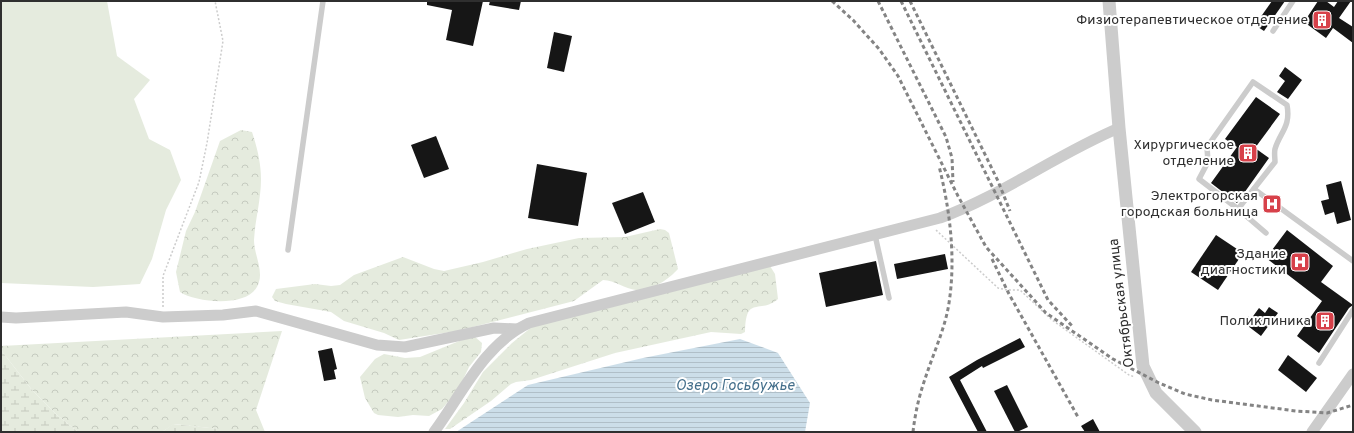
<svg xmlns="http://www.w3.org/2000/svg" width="1354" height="433" viewBox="0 0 1354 433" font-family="Overpass,sans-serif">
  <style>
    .green { fill: #e5ebde }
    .forest { fill: url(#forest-crowns) }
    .wetland { fill: url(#wetland-marsh) }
    .water { fill: url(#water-rules) }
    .building { fill: #161616 }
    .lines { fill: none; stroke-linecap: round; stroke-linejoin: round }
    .path { stroke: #ccc; stroke-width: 1.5; stroke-dasharray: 2 2; stroke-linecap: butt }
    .service { stroke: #ccc; stroke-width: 5.5 }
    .minor { stroke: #ccc; stroke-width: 11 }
    .tertiary { stroke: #ccc; stroke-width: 13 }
    .rail { stroke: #848484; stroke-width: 3; stroke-dasharray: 4 3; stroke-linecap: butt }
    .labels { text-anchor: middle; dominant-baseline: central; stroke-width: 4; stroke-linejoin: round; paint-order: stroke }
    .poi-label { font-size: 14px; fill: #2f2f2f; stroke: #fff; text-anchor: end }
    .street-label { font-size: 14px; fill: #2f2f2f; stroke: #fff }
    .water-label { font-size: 15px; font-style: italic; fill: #446f8b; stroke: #fff }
  </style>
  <defs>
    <pattern id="forest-crowns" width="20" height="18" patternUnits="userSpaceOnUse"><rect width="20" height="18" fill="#e5ebde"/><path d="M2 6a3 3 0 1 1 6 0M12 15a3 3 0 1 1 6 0" fill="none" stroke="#c5cabf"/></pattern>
    <pattern id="wetland-marsh" width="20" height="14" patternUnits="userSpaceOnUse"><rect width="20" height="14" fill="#e5ebde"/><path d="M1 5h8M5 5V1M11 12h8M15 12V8" fill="none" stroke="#c5cabf"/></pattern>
    <pattern id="water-rules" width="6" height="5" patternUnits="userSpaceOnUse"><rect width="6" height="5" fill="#ccdee9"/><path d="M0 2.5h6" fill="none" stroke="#b0bfc8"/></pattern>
  </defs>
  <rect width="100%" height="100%" fill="#fff"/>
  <polygon class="green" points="1,1 107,1 117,56 150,80 134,99 149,139 170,150 181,180 166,210 152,259 140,284 93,287 1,283"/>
  <g class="forest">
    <path d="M241 130 252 132C257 147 261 163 261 179 261 200 255 220 254 240 254 254 263 269 259 282 252 309 197 303 180 292L176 272 186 231 195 212 220 141Z"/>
    <path d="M660 229 665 230 669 233 678 269C669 279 651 292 636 290 625 289 615 280 603 280L574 301 457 331 399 340 384 333 344 321 331 312 286 304 275 301 272 297 276 289 315 284 331 286 340 285 354 275 403 257 434 269 444 271 483 262 527 249 579 238 625 237Z"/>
    <path d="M770 266 775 274 778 299C759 315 746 294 745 332L741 334 711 332 615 353 531 380 516 382 511 384 491 401 450 429H445L464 403 483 372 512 343 533 326Z"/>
    <polygon points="282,331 256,410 265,432 221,432 219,429 174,424 162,432 78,432 57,415 32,390 1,350 1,346"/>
    <polygon points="474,336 482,343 481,352 469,367 458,390 442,409 429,416 413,415 398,417 378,415 374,413 365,398 360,377 375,359 384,354 405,358 420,357 469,337"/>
  </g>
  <g class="wetland">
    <polygon points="1,350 32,390 57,415 78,432 1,432"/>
    <polygon points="173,424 220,429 221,432 162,432"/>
  </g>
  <polygon class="water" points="740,339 778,353 810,403 805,432 456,432 528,385 643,358"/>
  <g class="building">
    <polygon points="427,1 483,1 473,46 446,40 452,10 427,5"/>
    <polygon points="490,1 521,1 519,10 489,5"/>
    <polygon points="1272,1 1285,1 1264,31 1255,25"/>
    <polygon points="1318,1 1326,1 1334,7 1338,1 1351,1 1339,18 1353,27 1353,43 1333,28 1326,38 1304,22"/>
    <polygon points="554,32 572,36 564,72 547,68"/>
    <polygon points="1285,67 1302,80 1288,99 1277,92 1285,81 1279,76"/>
    <polygon points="1256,97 1280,114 1255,148 1269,158 1237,203 1211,183 1237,147 1225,139"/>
    <polygon points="436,136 449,169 424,178 411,145"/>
    <polygon points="537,164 587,173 578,226 528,218"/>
    <polygon points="1341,181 1351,220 1337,224 1334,212 1325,215 1321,201 1329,199 1326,185"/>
    <polygon points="643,192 655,222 625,234 612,203"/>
    <polygon points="1287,230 1333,266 1321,282 1353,305 1349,308 1319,353 1297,336 1322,301 1266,258"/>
    <polygon points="1216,235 1243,253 1218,290 1191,272"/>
    <polygon points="945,254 948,269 897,279 894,264"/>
    <polygon points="876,261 883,295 826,307 819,273"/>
    <polygon points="1269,307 1278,313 1261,336 1244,323 1248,316 1251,319 1259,308 1265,313"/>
    <polygon points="1020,338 1025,347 983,368 982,366 960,380 987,432 978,432 949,377 977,360"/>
    <polygon points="332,348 337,369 334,370 336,379 324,381 318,351"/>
    <polygon points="1288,355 1317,378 1306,392 1278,370"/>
    <polygon points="1007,385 1028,427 1017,432 1015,432 994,391"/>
    <polygon points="1093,419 1100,432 1085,432 1081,426"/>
  </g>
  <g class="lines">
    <g class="path">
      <polyline points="936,230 998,288 1007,290 1020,290 1052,320 1129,375 1135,377"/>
      <polyline points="163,307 163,276 199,182 207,143 223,41 215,1"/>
    </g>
    <g class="service">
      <polyline points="1273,31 1293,1"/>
      <path d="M1253 82 1287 105C1291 127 1280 132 1275 149 1274 153 1275 158 1275 162L1238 209 1199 179 1208 162 1207 147Z"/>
      <polyline points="1254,189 1353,261"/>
      <polyline points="1238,209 1266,233"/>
      <polyline points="875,235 889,298"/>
      <polyline points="288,250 323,1"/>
      <polyline points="1319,363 1353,310"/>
    </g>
    <g class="minor">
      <polyline points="1,317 16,318 126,312 163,317 223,315 256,311 377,345 405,347 494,328 517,329"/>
      <path d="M434 432C462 394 484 344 529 323L940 218C1003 195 1057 154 1119 128"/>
      <polyline points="1312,432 1353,374"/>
    </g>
    <polyline class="tertiary" points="1109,1 1119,128 1143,366 1156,393 1195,432"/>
    <g class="rail">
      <polyline points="832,1 853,20 879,49 898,76 958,196 986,247 1046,313 1113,359 1159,383 1185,394 1212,400 1296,411 1327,413 1353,405"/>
      <polyline points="878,1 946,137 952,158 953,182"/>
      <polyline points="901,1 1048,300 1073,327"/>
      <polyline points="910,1 998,181 1010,211"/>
      <polyline points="992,259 1009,294 1078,417"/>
      <path d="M913 432C915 414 919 396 925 379 933 354 945 329 949 303 956 258 950 210 939 166"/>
    </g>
  </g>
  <defs>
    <symbol id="building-square" viewBox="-11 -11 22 22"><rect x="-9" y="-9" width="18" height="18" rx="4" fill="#d7414a" stroke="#fff"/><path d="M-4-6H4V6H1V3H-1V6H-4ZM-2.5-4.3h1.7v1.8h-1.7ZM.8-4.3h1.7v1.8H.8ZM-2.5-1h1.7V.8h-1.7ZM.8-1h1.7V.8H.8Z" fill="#fff"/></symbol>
    <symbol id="hospital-square" viewBox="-11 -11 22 22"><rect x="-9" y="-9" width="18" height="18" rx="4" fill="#d7414a" stroke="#fff"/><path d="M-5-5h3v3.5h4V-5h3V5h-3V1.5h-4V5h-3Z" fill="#fff"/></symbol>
  </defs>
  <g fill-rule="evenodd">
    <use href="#building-square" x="1311" y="9" width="22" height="22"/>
    <use href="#building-square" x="1237" y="142" width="22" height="22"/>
    <use href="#hospital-square" x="1261" y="193" width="22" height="22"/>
    <use href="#hospital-square" x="1289" y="251" width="22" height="22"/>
    <use href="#building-square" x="1314" y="310" width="22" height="22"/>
  </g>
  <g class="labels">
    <g class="poi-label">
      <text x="1308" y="20">Физиотерапевтическое отделение</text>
      <text x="1234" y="145">Хирургическое<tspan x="1234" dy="16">отделение</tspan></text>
      <text x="1258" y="196">Электрогорская<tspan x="1258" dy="16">городская больница</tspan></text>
      <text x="1286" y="254">Здание<tspan x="1286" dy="16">диагностики</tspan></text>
      <text x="1311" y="321">Поликлиника</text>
    </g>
    <g class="street-label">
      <text transform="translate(1122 303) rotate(-97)">Октябрьская улица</text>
    </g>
    <g class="water-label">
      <text x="735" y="386">Озеро Госьбужье</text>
    </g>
  </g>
  <rect width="1354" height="433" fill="none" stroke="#2f2f2f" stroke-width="4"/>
</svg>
